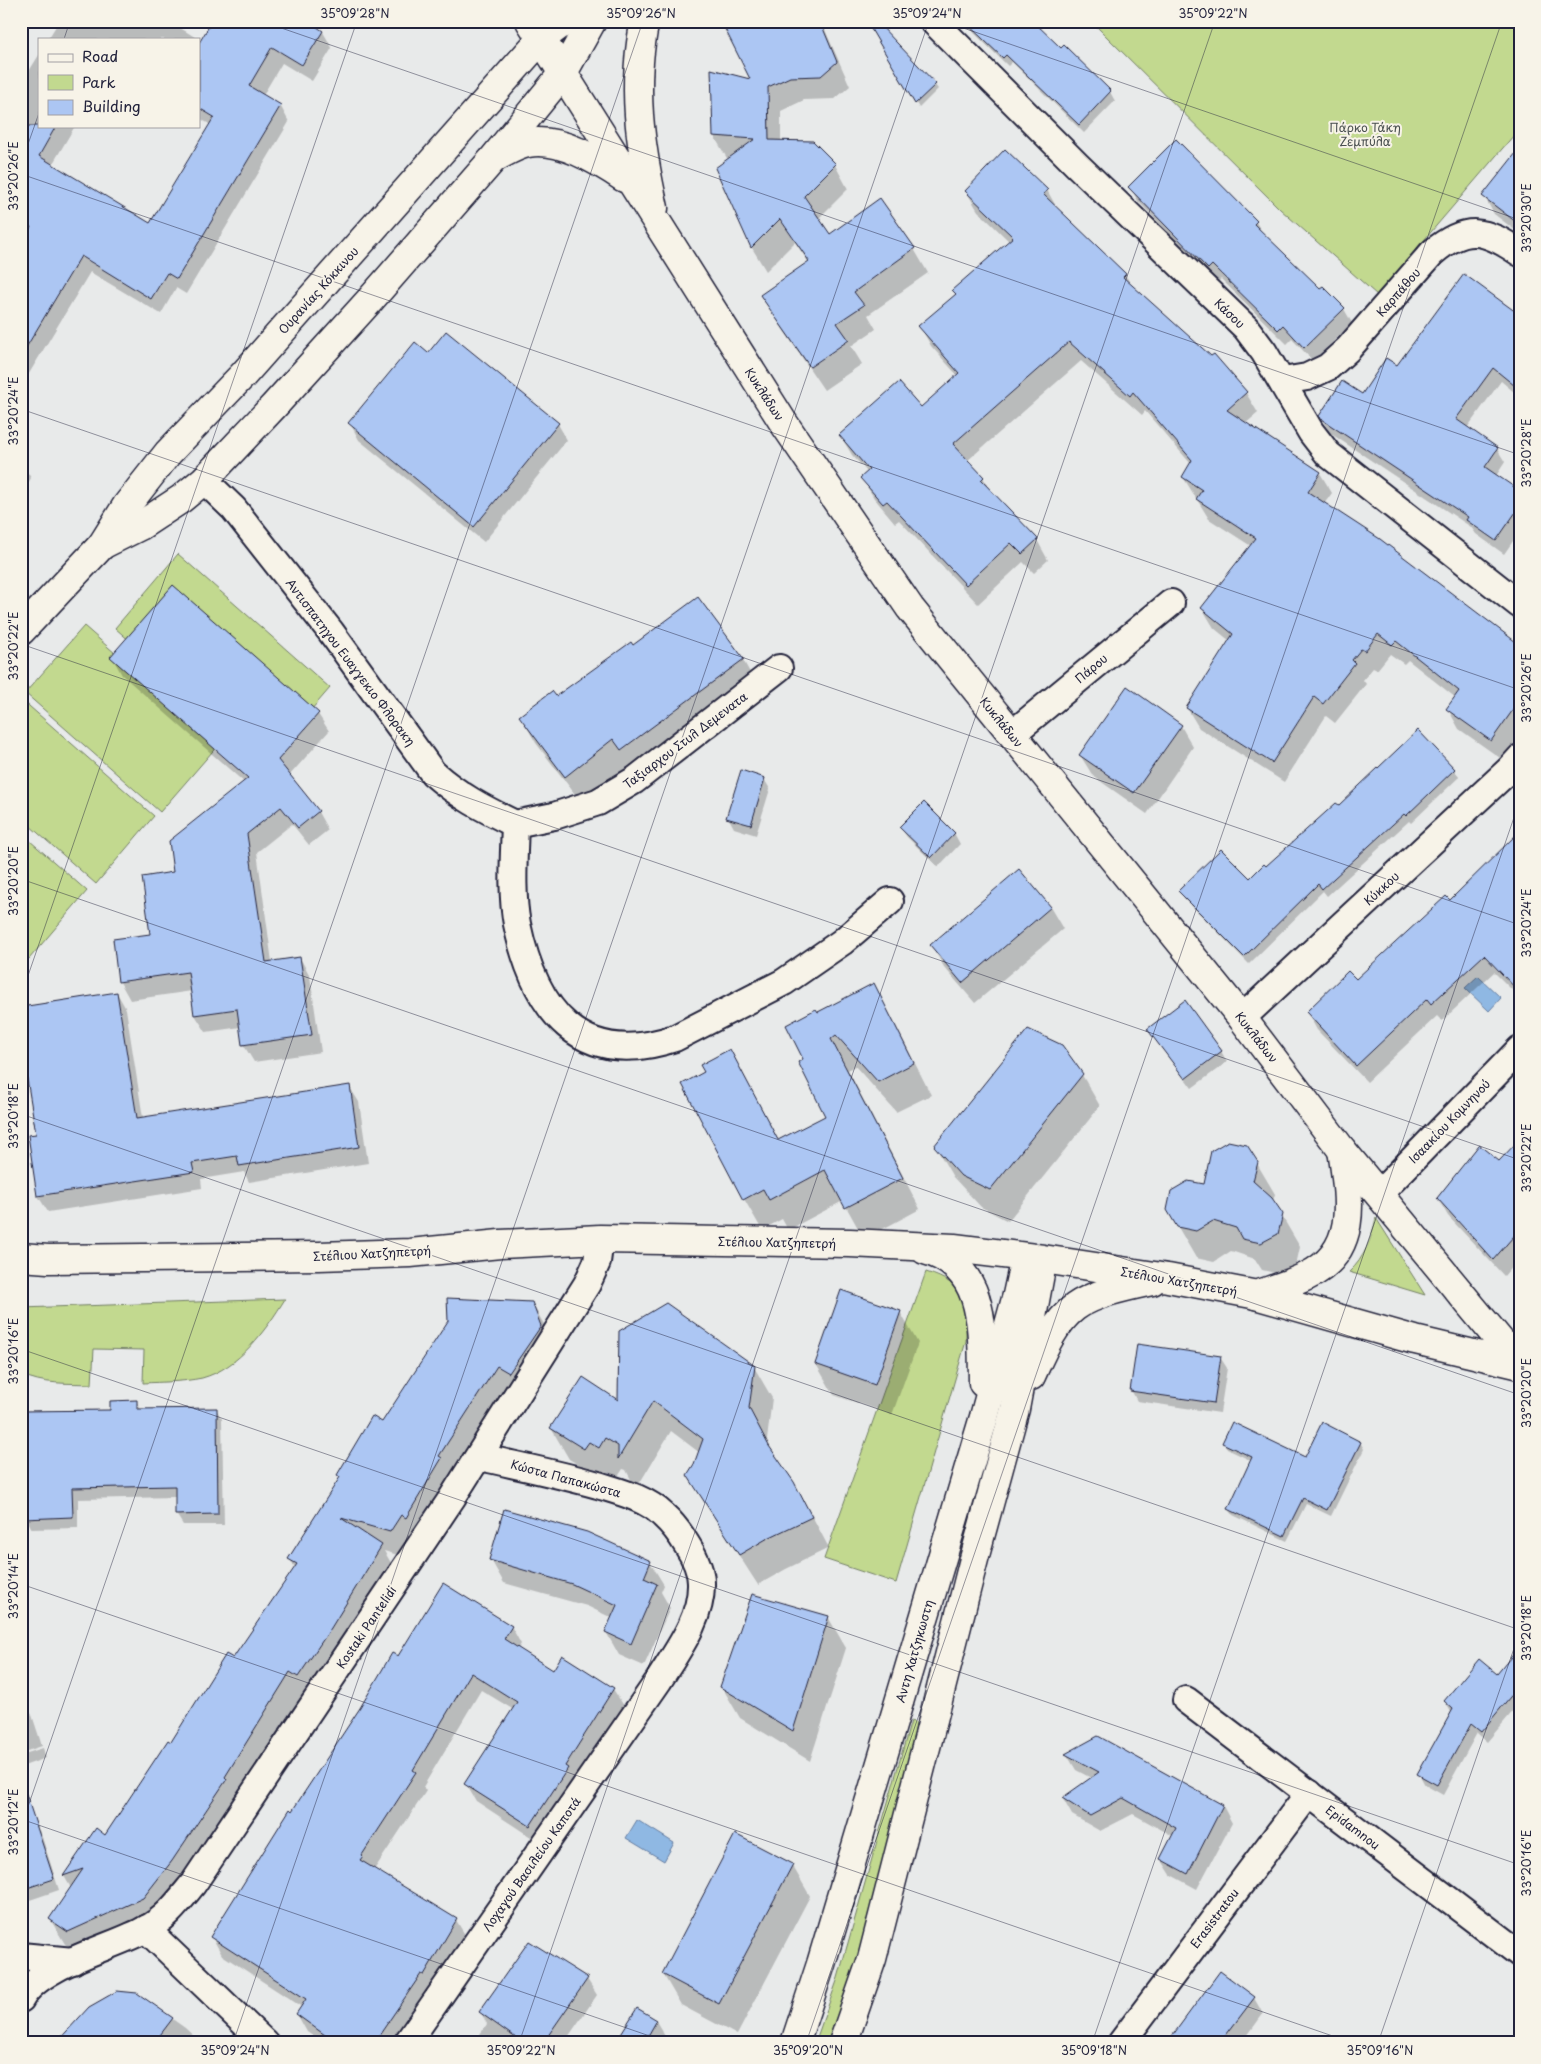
<svg xmlns="http://www.w3.org/2000/svg" width="1541" height="2064" viewBox="0 0 1541 2064" font-family="'Playpen Sans',sans-serif">
  <style>
    .green { fill: #c2d98f; stroke: #727e65 }
    .water { fill: #8fb8e3; stroke: #637ca0 }
    .shadow { fill: #0003 }
    .building { fill: #acc6f3; stroke: #22223b }
    .lines { fill: none; stroke-linecap: round; stroke-linejoin: round }
    .street-casing { stroke: #22223b; stroke-width: 30 }
    .secondary-casing { stroke: #22223b; stroke-width: 31 }
    .street { stroke: #f7f3e8; stroke-width: 26 }
    .secondary { stroke: #f7f3e8; stroke-width: 28 }
    .ticks { fill: none; stroke: #22223b; stroke-width: 1; stroke-opacity: 0.45 }
    .labels { text-anchor: middle; dominant-baseline: central; stroke-width: 4; stroke-linejoin: round; paint-order: stroke }
    .park-label { font-size: 12px; fill: #4a5050; stroke: #f7f3e8 }
    .street-label { font-size: 12px; fill: #22223b; stroke: #f7f3e8 }
    .neatline { fill: none; stroke: #22223b; stroke-width: 2 }
    .ticks-label { font-size: 12px; text-anchor: middle; fill: #22223b }
  </style>
  <rect width="100%" height="100%" fill="#e8eaea"/>
  <filter id="ink" filterUnits="userSpaceOnUse"><feTurbulence type="fractalNoise" baseFrequency=".02" numOctaves="2"/><feDisplacementMap in="SourceGraphic" scale="10" xChannelSelector="R" yChannelSelector="G"/><feConvolveMatrix kernelMatrix="1 2 1 2 8 2 1 2 1" color-interpolation-filters="sRGB"/></filter>
  <g filter="url(#ink)">
    <g class="green">
      <polygon points="1091,21 1520,21 1520,128 1377,295 1280,209"/>
      <polygon points="178,554 330,688 267,761 115,628"/>
      <polygon points="84,626 219,744 160,812 25,693"/>
      <polygon points="21,699 154,816 96,884 21,818"/>
      <polygon points="21,833 87,891 29,959 21,953"/>
      <path d="M1376 1218 1425 1295 1349 1272C1365 1258 1371 1238 1376 1218Z"/>
      <path d="M926 1272C968 1285 966 1302 966 1341L896 1583 824 1559Z"/>
      <path d="M285 1299C266 1330 239 1368 202 1378 183 1382 162 1382 143 1383L144 1350 94 1349 92 1384C69 1383 42 1385 21 1374V1308Z"/>
      <polygon points="911,1721 916,1723 904,1807 833,2043 815,2043 838,1978"/>
    </g>
    <g class="water">
      <polygon points="1478,976 1501,998 1489,1011 1465,988"/>
      <polygon points="637,1820 674,1843 664,1861 626,1838"/>
    </g>
    <g class="shadow">
      <polygon points="59,21 169,21 198,39 48,39"/>
      <polygon points="722,21 821,21 850,86 835,99 804,100 781,111 781,141 812,142 835,165 848,189 818,219 830,235 880,200 914,249 928,273 868,315 876,329 851,346 862,364 824,390 780,325 766,301 809,263 795,242 766,271 752,248 717,168 728,160 714,136 752,80"/>
      <polygon points="962,21 1032,21 1061,50 1064,47 1110,92 1115,101 1084,133 1012,62 1008,66"/>
      <polygon points="873,30 935,85 938,89 919,108"/>
      <polygon points="323,32 332,48 312,81 282,63 263,95 280,105 289,122 186,294 176,288 161,314 90,272 21,387 21,246 28,235 21,230 21,84 39,55 39,126 75,126 52,165 151,224 211,125 199,118 199,39 202,41"/>
      <polygon points="1520,150 1520,234 1494,214 1484,196"/>
      <polygon points="1130,187 1256,222 1263,234 1320,290 1344,309 1352,323 1313,361 1292,339 1287,344 1221,279 1217,282 1138,201"/>
      <polygon points="1047,190 1058,210 1125,274 1132,287 1211,358 1214,356 1246,393 1258,413 1245,424 1320,473 1332,493 1324,504 1491,626 1492,624 1520,647 1520,736 1503,760 1459,729 1448,709 1456,698 1408,660 1404,664 1390,654 1377,670 1373,668 1363,680 1366,684 1335,723 1326,716 1284,782 1199,728 1187,708 1230,641 1214,628 1202,608 1251,546 1209,519 1183,477 1191,464 1145,411 1142,415 1081,361 967,461 983,477 993,495 1037,540 1048,560 1034,573 1023,562 978,604 899,520 895,523 874,498 862,478 868,473 852,455 840,435 921,409 958,376 931,346 920,326 957,295 1010,242 978,211 966,191"/>
      <polygon points="1520,316 1520,397 1501,381 1467,428 1497,449 1505,462 1496,476 1520,493 1520,531 1504,554 1476,534 1471,527 1330,433 1320,416 1362,396 1397,367"/>
      <polygon points="428,354 558,424 567,440 484,542 359,440 350,423"/>
      <polygon points="21,462 31,478 21,495"/>
      <polygon points="173,587 318,714 329,731 289,776 318,812 328,830 309,845 292,824 257,852 272,962 300,958 310,976 321,1052 254,1062 243,1044 241,1027 206,1032 195,1015 192,991 130,1000 120,982 114,940 151,935 175,873 245,783 122,675 112,657"/>
      <polygon points="698,599 743,660 758,687 637,775 630,765 581,802 536,743 521,717 556,698 633,646"/>
      <polygon points="1181,726 1193,747 1147,814 1093,776 1080,755"/>
      <polygon points="1454,769 1459,777 1411,823 1409,821 1327,896 1323,891 1249,964 1184,898 1180,891 1250,879 1339,807"/>
      <polygon points="764,779 770,789 756,835 734,828 728,817"/>
      <polygon points="900,827 954,833 960,844 938,867 907,837"/>
      <polygon points="1520,833 1520,998 1494,972 1442,1021 1437,1016 1367,1082 1317,1030 1307,1012 1356,981 1450,902"/>
      <polygon points="1050,907 1063,929 975,1003 944,967 932,946"/>
      <polygon points="873,985 891,1016 931,1095 896,1112 855,1066 848,1070 920,1209 864,1239 843,1201 788,1230 782,1219 762,1230 744,1199 706,1072 730,1050 779,1141 826,1116 805,1060 817,1013"/>
      <polygon points="117,993 126,1009 143,1118 349,1086 359,1102 368,1163 249,1182 244,1172 201,1179 202,1188 48,1212 38,1196 29,1136 37,1135"/>
      <polygon points="1155,1039 1221,1051 1227,1062 1192,1088"/>
      <polygon points="1082,1075 1100,1106 1008,1221 981,1207 953,1177 935,1146"/>
      <polygon points="1520,1140 1520,1257 1504,1276 1448,1216 1438,1199 1499,1162"/>
      <polygon points="1256,1162 1275,1194 1273,1201 1300,1247 1296,1265 1280,1274 1262,1270 1255,1259 1231,1251 1214,1262 1196,1258 1168,1210 1204,1186"/>
      <polygon points="532,1303 546,1328 405,1557 384,1551 396,1571 158,1923 83,1956 65,1944 50,1919 71,1888 64,1876 96,1830 106,1837 233,1660 295,1569 290,1559 340,1479 338,1475 383,1424"/>
      <polygon points="900,1312 918,1343 892,1415 834,1395 816,1364"/>
      <polygon points="1220,1357 1227,1368 1220,1413 1137,1401 1131,1390"/>
      <polygon points="754,1367 772,1398 767,1440 776,1459 793,1483 811,1514 829,1548 786,1569 758,1585 707,1506 688,1475 700,1453 671,1431 636,1489 626,1470 623,1469 617,1478 607,1472 602,1479 569,1459 551,1428 619,1402"/>
      <polygon points="137,1402 141,1410 216,1409 222,1419 224,1525 183,1525 176,1514 176,1497 78,1499 78,1528 32,1529 26,1518 111,1411"/>
      <polygon points="1360,1442 1364,1449 1331,1516 1306,1504 1287,1541 1233,1515 1229,1509 1252,1461 1227,1449 1224,1443 1306,1459"/>
      <polygon points="491,1560 650,1562 664,1585 661,1592 670,1608 644,1666 619,1655 606,1632 612,1618 587,1606 504,1583"/>
      <polygon points="828,1617 846,1648 810,1761 740,1718 722,1687"/>
      <polygon points="511,1626 521,1644 518,1649 553,1671 613,1689 624,1706 540,1843 476,1801 466,1784 514,1710 481,1690 423,1787 426,1791 374,1870 456,1920 467,1938 396,2043 323,2043 307,2032 297,2014 302,2007 222,1955 212,1937 292,1812 398,1658"/>
      <polygon points="1520,1648 1520,1703 1487,1742 1477,1733 1443,1795 1425,1785 1419,1774 1451,1712 1445,1702 1497,1676"/>
      <polygon points="26,1705 32,1715 42,1746 21,1753 21,1706"/>
      <polygon points="1098,1737 1223,1806 1232,1823 1197,1889 1171,1875 1161,1859 1173,1836 1133,1814 1100,1831 1072,1815 1063,1799 1091,1778 1076,1770 1067,1755"/>
      <polygon points="43,1748 46,1758 21,1767 21,1755"/>
      <polygon points="35,1824 41,1834 59,1890 21,1903 21,1828"/>
      <polygon points="792,1865 810,1896 737,2035 681,2005 663,1974"/>
      <polygon points="587,1979 597,1995 564,2043 474,2043 487,2024 481,2013"/>
      <polygon points="137,1994 185,2028 201,2043 72,2043"/>
      <polygon points="1254,1998 1263,2014 1242,2043 1168,2043"/>
      <polygon points="637,2010 656,2021 666,2038 664,2040 668,2043 617,2043"/>
    </g>
    <g class="building">
      <polygon points="212,21 308,21 323,31 302,65 272,47 249,86 281,105 177,279 167,273 151,299 81,256 21,356 21,244 31,227 21,221 21,126 56,126 39,156 150,223 214,117 199,108 199,43"/>
      <polygon points="721,21 820,21 837,62 821,76 790,77 768,87 769,140 813,141 836,164 804,196 830,234 880,198 915,248 854,292 864,305 837,323 849,340 810,367 760,295 809,261 780,219 751,248 715,168 755,139 713,136 711,69 750,79"/>
      <polygon points="964,21 1033,21 1061,48 1064,45 1111,91 1079,125 1006,55 1003,58"/>
      <polygon points="879,24 936,84 915,104 871,29"/>
      <polygon points="1176,139 1257,221 1254,224 1320,288 1323,286 1345,308 1304,348 1283,325 1278,330 1212,265 1208,269 1128,187"/>
      <polygon points="1520,148 1520,225 1482,196"/>
      <polygon points="1005,149 1048,190 1043,194 1126,274 1123,277 1211,356 1214,354 1247,392 1227,410 1321,472 1308,492 1380,539 1520,645 1520,700 1491,741 1446,709 1459,691 1396,641 1392,645 1378,634 1365,651 1361,649 1352,660 1355,663 1323,704 1314,697 1272,763 1186,708 1233,634 1201,608 1256,538 1196,499 1202,490 1182,477 1192,460 1133,392 1130,396 1069,342 953,444 984,477 981,480 1038,539 1022,554 1011,543 966,585 887,501 883,504 860,478 869,470 839,435 899,382 921,407 959,373 918,326 956,294 952,290 1013,237 965,191"/>
      <polygon points="1464,274 1520,315 1520,390 1493,368 1456,419 1498,448 1485,467 1520,491 1520,506 1496,541 1466,520 1468,517 1321,419 1319,416 1342,381 1362,394 1386,358 1397,365"/>
      <polygon points="446,331 559,423 474,527 348,423 415,342 428,353"/>
      <polygon points="173,585 319,713 278,760 319,811 298,828 281,807 247,834 266,962 300,957 312,1035 242,1045 237,1009 194,1015 188,972 118,982 113,939 150,934 142,877 173,872 169,841 248,778 110,657"/>
      <polygon points="698,597 744,659 621,750 613,739 565,777 519,716 552,691 556,696 631,642 633,645"/>
      <polygon points="1127,686 1182,725 1134,793 1079,755"/>
      <polygon points="1418,730 1455,769 1406,816 1404,814 1322,889 1318,884 1244,957 1178,891 1221,849 1250,878 1264,864 1266,866 1336,803 1339,805"/>
      <polygon points="741,770 765,778 751,825 726,818"/>
      <polygon points="924,802 955,833 931,858 899,827"/>
      <polygon points="1520,831 1520,993 1484,955 1431,1004 1427,999 1356,1066 1306,1012 1348,971 1356,979 1446,896 1450,900"/>
      <polygon points="1019,869 1051,907 962,983 930,945"/>
      <polygon points="874,983 914,1063 878,1082 836,1035 831,1039 903,1178 845,1208 825,1170 769,1200 763,1189 743,1200 682,1084 704,1072 700,1065 730,1049 778,1140 825,1116 798,1062 803,1059 786,1025 816,1009 818,1012"/>
      <polygon points="117,992 137,1118 350,1085 359,1147 239,1166 237,1156 192,1163 194,1172 37,1196 28,1135 36,1134 21,1042 21,1007"/>
      <polygon points="1185,1000 1222,1051 1185,1079 1147,1029"/>
      <polygon points="1028,1029 1062,1045 1083,1074 990,1190 961,1176 934,1146"/>
      <polygon points="1520,1139 1520,1229 1493,1260 1437,1198 1479,1145 1499,1161"/>
      <polygon points="1228,1141 1247,1145 1258,1162 1253,1181 1272,1198 1283,1214 1278,1234 1261,1243 1242,1239 1236,1228 1213,1221 1196,1231 1177,1227 1167,1210 1171,1191 1188,1181 1204,1184 1211,1151"/>
      <polygon points="841,1290 901,1311 875,1385 815,1364"/>
      <polygon points="447,1298 532,1302 541,1326 509,1373 497,1366 439,1456 442,1458 406,1518 401,1515 390,1532 341,1518 382,1545 331,1628 298,1677 290,1672 225,1777 227,1779 172,1861 143,1898 68,1932 49,1919 83,1869 63,1876 96,1828 105,1835 168,1740 171,1742 226,1654 233,1658 297,1564 288,1559 340,1477 337,1475 372,1416 382,1422 448,1321"/>
      <polygon points="666,1303 755,1366 749,1408 769,1446 794,1482 812,1517 768,1538 739,1555 687,1475 694,1464 703,1439 653,1401 618,1459 618,1446 605,1438 599,1448 589,1442 584,1449 550,1428 583,1377 618,1400 619,1331"/>
      <polygon points="1137,1344 1221,1356 1214,1403 1130,1391"/>
      <polygon points="137,1400 137,1409 217,1408 218,1514 175,1515 175,1486 72,1488 73,1517 24,1519 22,1411 110,1410 110,1401"/>
      <polygon points="1232,1422 1305,1457 1322,1422 1361,1442 1327,1510 1303,1498 1284,1536 1228,1509 1252,1457 1222,1443"/>
      <polygon points="504,1509 587,1532 651,1561 644,1578 657,1584 631,1644 605,1632 617,1605 572,1584 489,1560"/>
      <polygon points="443,1583 512,1626 504,1639 553,1670 562,1655 614,1688 565,1766 568,1768 530,1826 464,1784 517,1702 471,1673 413,1770 416,1772 362,1855 363,1856 360,1860 457,1919 424,1975 421,1974 374,2043 336,2043 296,2014 306,1999 210,1937 290,1809 292,1811 360,1708 392,1653 398,1656"/>
      <polygon points="752,1594 829,1616 793,1731 720,1687"/>
      <polygon points="1520,1646 1520,1685 1481,1732 1471,1724 1437,1785 1417,1774 1453,1709 1444,1701 1479,1659 1497,1674"/>
      <polygon points="1098,1736 1223,1805 1188,1874 1160,1859 1176,1828 1123,1798 1090,1816 1062,1798 1099,1772 1065,1754"/>
      <polygon points="26,1794 54,1879 21,1890 21,1795"/>
      <polygon points="735,1834 793,1864 719,2004 662,1974"/>
      <polygon points="529,1941 588,1978 543,2043 523,2043 479,2012"/>
      <polygon points="1220,1971 1255,1997 1220,2043 1167,2043"/>
      <polygon points="117,1991 137,1993 173,2018 154,2043 56,2043 89,2007"/>
      <polygon points="637,2008 657,2020 644,2043 615,2043"/>
    </g>
    <g class="lines">
      <defs>
        <g id="street">
          <polyline points="933,21 1077,165 1246,328 1264,352 1311,432 1328,454 1520,605"/>
          <path d="M1283 381 1307 377 1328 367 1348 349 1432 253C1466 224 1485 229 1520 253"/>
          <path d="M204 480 234 509 331 632 433 773C459 796 484 809 515 824"/>
          <path d="M779 668 635 780 598 802 554 816 515 824C514 856 511 893 517 924 535 1010 580 1070 675 1038L784 982 842 942 890 901"/>
          <polyline points="1012,734 1171,603"/>
          <polyline points="1242,1018 1510,769 1520,758"/>
          <polyline points="1379,1194 1520,1049"/>
          <polyline points="1186,1700 1520,1954"/>
          <polyline points="146,1929 265,2043"/>
          <polyline points="21,1956 73,1961"/>
          <path d="M21 1999C38 1965 114 1947 146 1929 166 1919 179 1901 193 1884L452 1498 587 1284 597 1262 600 1239"/>
          <path d="M407 2043 659 1680C677 1651 702 1619 701 1583 701 1569 694 1556 687 1545 681 1535 672 1523 663 1515 646 1498 620 1492 598 1485 559 1474 519 1466 480 1457"/>
          <polyline points="1121,2043 1309,1793"/>
        </g>
        <g id="secondary">
          <polyline points="530,21 783,422 910,608 1242,1018 1342,1150 1520,1365"/>
          <path d="M645 21C631 84 640 146 654 208"/>
          <path d="M496 157C506 152 517 145 528 143 560 137 599 161 624 178"/>
          <polyline points="102,545 140,526 181,499 204,480 274,406 371,299 493,159 563,73 592,21"/>
          <polyline points="21,631 102,545 127,505 168,453 243,375 541,39 565,21"/>
          <path d="M925 1250C987 1267 982 1331 983 1383"/>
          <polyline points="21,1257 48,1259 319,1256 410,1253 500,1244 600,1239 850,1243 954,1248 1043,1259 1168,1278 1252,1294 1415,1340 1520,1365"/>
          <path d="M1256 1295C1273 1289 1291 1284 1307 1276 1360 1251 1349 1197 1342 1150"/>
          <path d="M1031 1376C1042 1352 1053 1324 1075 1307 1094 1293 1129 1286 1152 1281"/>
          <polyline points="795,2043 821,1964 984,1417 1017,1295 1025,1258"/>
          <polyline points="843,2043 872,1959 974,1559 1015,1409 1042,1263"/>
        </g>
      </defs>
      <use href="#street" class="street-casing"/>
      <use href="#secondary" class="secondary-casing"/>
      <use href="#street" class="street"/>
      <use href="#secondary" class="secondary"/>
    </g>
  </g>
  <path class="ticks" d="M261 21 1520 455M943 21 1520 220M64 39 70 21M21 164 39 113M21 174 1520 690M21 409 1520 925M21 644 1520 1160M21 879 1520 1395M21 996 357 21M21 1114 1520 1630M21 1349 1520 1865M21 1584 1353 2043M21 1819 670 2043M21 1827 643 21M233 2043 929 21M519 2043 1215 21M806 2043 1502 21M1092 2043 1520 800M1378 2043 1520 1631"/>
  <g class="labels">
    <g class="park-label">
      <text x="1365" y="127">Πάρκο Τάκη<tspan x="1365" dy="14">Ζεμπύλα</tspan></text>
    </g>
    <g class="street-label">
      <text transform="translate(318 290) rotate(-48)">Ουρανίας Κόκκινου</text>
      <text transform="translate(1398 292) rotate(-49)">Καρπάθου</text>
      <text transform="translate(1230 313) rotate(44)">Κάσου</text>
      <text transform="translate(765 394) rotate(57)">Κυκλάδων</text>
      <text transform="translate(351 662) rotate(53)">Αντισπατηγου Ευαγγεκιο Φλορακη</text>
      <text transform="translate(1091 668) rotate(-40)">Πάρου</text>
      <text transform="translate(1002 722) rotate(51)">Κυκλάδων</text>
      <text transform="translate(685 740) rotate(-37)">Ταξιαρχου Στυλ Δεμενατα</text>
      <text transform="translate(1381 888) rotate(-43)">Κύκκου</text>
      <text transform="translate(1257 1037) rotate(52)">Κυκλάδων</text>
      <text transform="translate(1449 1121) rotate(-46)">Ισαακίου Κομνηνού</text>
      <text transform="translate(777 1242) rotate(1)">Στέλιου Χατζηπετρή</text>
      <text transform="translate(372 1253) rotate(-3)">Στέλιου Χατζηπετρή</text>
      <text transform="translate(1179 1281) rotate(10)">Στέλιου Χατζηπετρή</text>
      <text transform="translate(566 1478) rotate(15)">Κώστα Παπακώστα</text>
      <text transform="translate(366 1627) rotate(-56)">Kostaki Pantelidi</text>
      <text transform="translate(914 1651) rotate(-74)">Αντη Χατζηκωστη</text>
      <text transform="translate(1353 1827) rotate(37)">Epidamnou</text>
      <text transform="translate(531 1864) rotate(-55)">Λοχαγού Βασιλείου Καποτά</text>
      <text transform="translate(1214 1918) rotate(-53)">Erasistratou</text>
    </g>
  </g>
  <rect width="1541" height="2064" fill="none" stroke="#f7f3e8" stroke-width="55"/>
  <rect x="38" y="38" width="162" height="90" fill="#f7f3e8" stroke="#a29fa3"/>
  <rect x="48" y="54" width="25" height="8" fill="#f7f3e8" stroke="#a29fa3"/>
  <text x="82" y="62" font-size="15" fill="#22223b">Road</text>
  <rect x="48" y="75" width="25" height="15" fill="#c2d98f" stroke="#a29fa3"/>
  <text x="82" y="88" font-size="15" fill="#22223b">Park</text>
  <rect x="48" y="100" width="25" height="15" fill="#acc6f3" stroke="#a29fa3"/>
  <text x="82" y="112" font-size="15" fill="#22223b">Building</text>
  <rect x="28" y="28" width="1486" height="2008" class="neatline"/>
  <g class="ticks-label">
    <text x="355" y="18">35°09'28"N</text>
    <text x="641" y="18">35°09'26"N</text>
    <text x="927" y="18">35°09'24"N</text>
    <text x="1213" y="18">35°09'22"N</text>
    <text transform="translate(14 176) rotate(-90)" y="4">33°20'26"E</text>
    <text transform="translate(1527 218) rotate(-90)" y="4">33°20'30"E</text>
    <text transform="translate(14 411) rotate(-90)" y="4">33°20'24"E</text>
    <text transform="translate(1527 453) rotate(-90)" y="4">33°20'28"E</text>
    <text transform="translate(14 646) rotate(-90)" y="4">33°20'22"E</text>
    <text transform="translate(1527 688) rotate(-90)" y="4">33°20'26"E</text>
    <text transform="translate(14 881) rotate(-90)" y="4">33°20'20"E</text>
    <text transform="translate(1527 923) rotate(-90)" y="4">33°20'24"E</text>
    <text transform="translate(14 1116) rotate(-90)" y="4">33°20'18"E</text>
    <text transform="translate(1527 1158) rotate(-90)" y="4">33°20'22"E</text>
    <text transform="translate(14 1351) rotate(-90)" y="4">33°20'16"E</text>
    <text transform="translate(1527 1393) rotate(-90)" y="4">33°20'20"E</text>
    <text transform="translate(14 1586) rotate(-90)" y="4">33°20'14"E</text>
    <text transform="translate(1527 1628) rotate(-90)" y="4">33°20'18"E</text>
    <text transform="translate(14 1822) rotate(-90)" y="4">33°20'12"E</text>
    <text transform="translate(1527 1863) rotate(-90)" y="4">33°20'16"E</text>
    <text x="235" y="2055">35°09'24"N</text>
    <text x="521" y="2055">35°09'22"N</text>
    <text x="808" y="2055">35°09'20"N</text>
    <text x="1094" y="2055">35°09'18"N</text>
    <text x="1380" y="2055">35°09'16"N</text>
  </g>
</svg>
